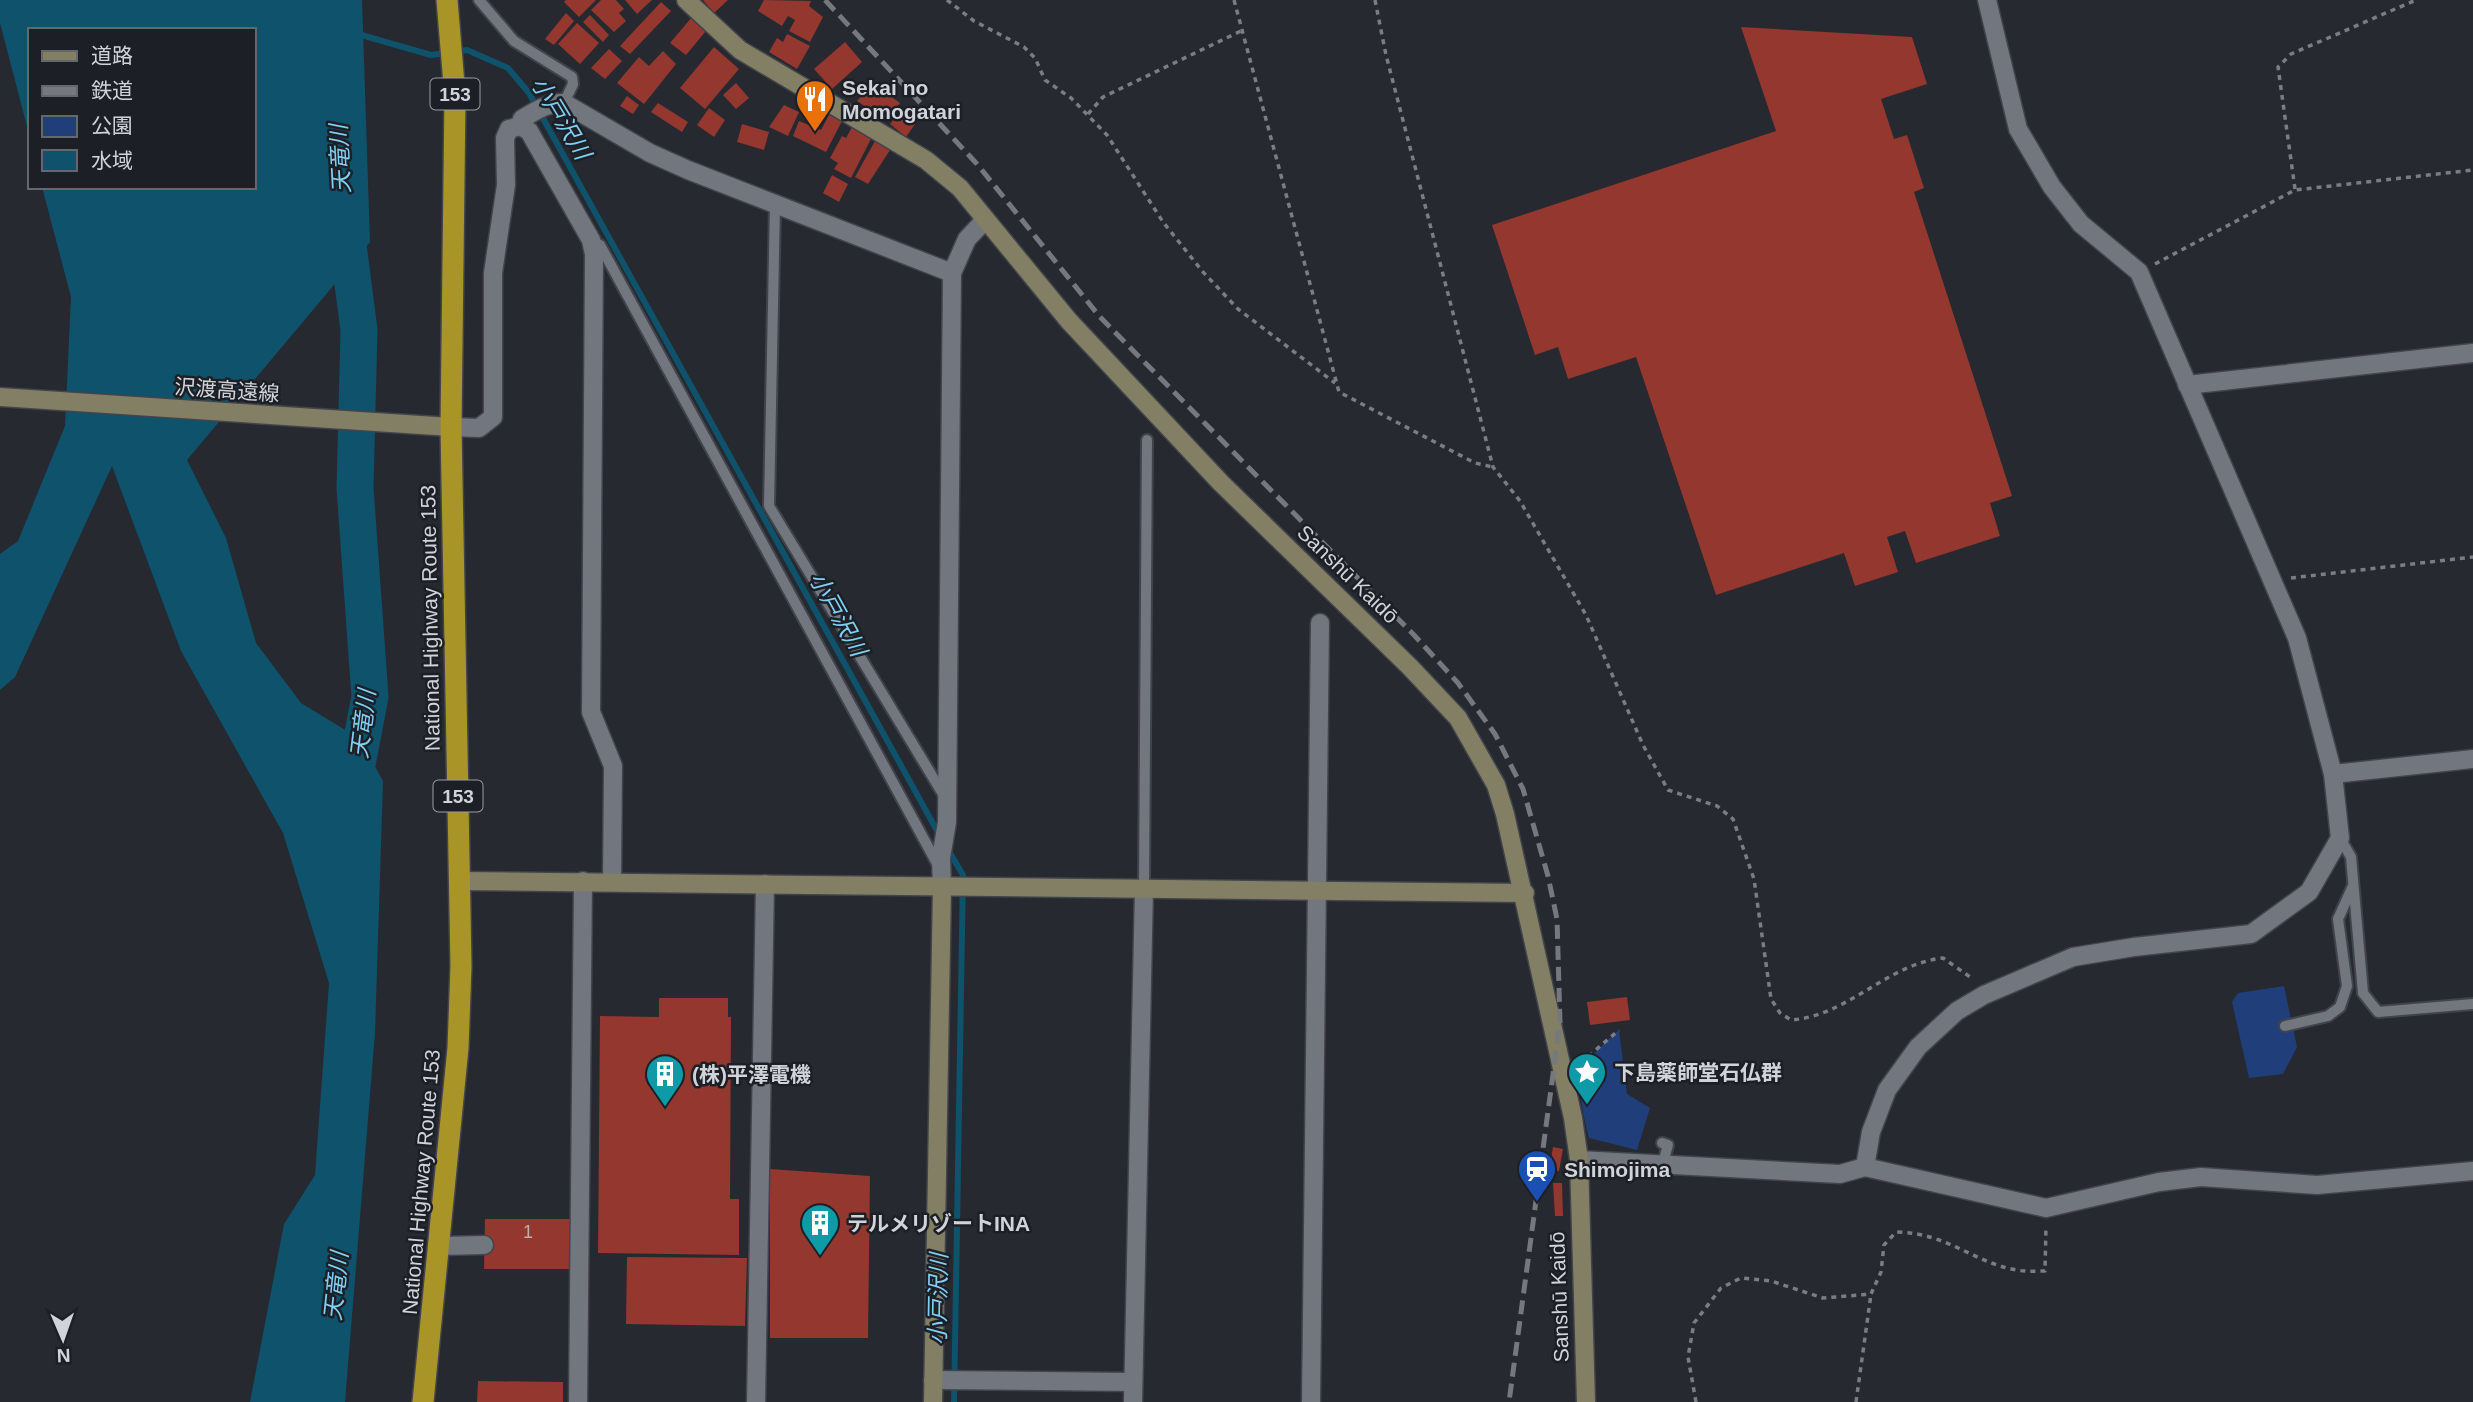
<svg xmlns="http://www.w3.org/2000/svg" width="2473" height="1402" viewBox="0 0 2473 1402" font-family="Helvetica,'Noto Sans JP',sans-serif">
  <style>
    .green { fill: #203f7a }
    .water { fill: #0f526c }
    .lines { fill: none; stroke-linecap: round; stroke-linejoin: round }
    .stream { stroke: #0f526c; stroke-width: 6 }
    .river { stroke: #0f526c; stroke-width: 37 }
    .building { fill: #93372f }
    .lane-casing { stroke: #41444a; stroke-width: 14 }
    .street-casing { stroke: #41444a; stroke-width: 21 }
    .secondary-casing { stroke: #41444a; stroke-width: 21 }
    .highway-casing { stroke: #41444a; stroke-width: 24 }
    .path { stroke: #7a7d82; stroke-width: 3.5; stroke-dasharray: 5 5; stroke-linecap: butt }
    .lane { stroke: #72767e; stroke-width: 10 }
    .street { stroke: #72767e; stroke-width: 18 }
    .secondary { stroke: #827f64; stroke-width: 18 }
    .highway { stroke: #a99428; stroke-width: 21 }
    .rail { stroke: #75787d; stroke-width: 5; stroke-dasharray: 14 7; stroke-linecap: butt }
    .labels { text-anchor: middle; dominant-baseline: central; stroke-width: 5; stroke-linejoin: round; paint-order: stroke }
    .number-label { font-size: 18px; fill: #c1acad }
    .shield { fill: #1c2026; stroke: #9a9da2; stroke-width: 2 }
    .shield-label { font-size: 19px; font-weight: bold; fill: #d0d3d7 }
    .poi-label { font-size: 21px; font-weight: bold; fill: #d0d3d7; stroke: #1c2026; text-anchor: start }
    .street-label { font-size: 21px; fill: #d0d3d7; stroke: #1c2026 }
    .water-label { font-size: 23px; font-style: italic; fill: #80cff4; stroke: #1c2026 }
  </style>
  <rect width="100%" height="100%" fill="#262930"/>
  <g class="green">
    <polygon points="2284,986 2297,1047 2283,1074 2249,1078 2232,1002 2238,993"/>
    <path d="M1619 1030 1627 1094 1650 1108 1637 1150 1589 1138C1576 1082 1573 1069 1619 1030Z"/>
  </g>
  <polygon class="water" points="0,0 362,0 370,242 187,460 226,538 256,643 301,703 360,739 383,781 375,1033 345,1402 250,1402 284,1224 315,1175 329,983 283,833 181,651 112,466 15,677 0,690 0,554 18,541 65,426 71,297 42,187 254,187 254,30 30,30 30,138 0,23"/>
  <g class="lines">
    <g class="stream">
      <polyline points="358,34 431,55 467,50 508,68 529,93 940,836"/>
      <polyline points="947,848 963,875 954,1402"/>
    </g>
    <polyline class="river" points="344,214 359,330 355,488 370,697 352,790"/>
  </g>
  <g class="building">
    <polygon points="566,0 596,0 579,17 564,2"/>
    <polygon points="601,0 616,0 624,9 619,13 626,21 614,32 591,10"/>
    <polygon points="625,0 652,0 637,14"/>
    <polygon points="703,0 728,0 714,13"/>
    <polygon points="764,0 811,1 809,6 823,17 810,42 789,31 795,20 788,16 782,26 758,11"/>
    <polygon points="661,2 671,11 630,54 620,46"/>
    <polygon points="566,13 574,21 554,45 545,39"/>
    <polygon points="590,15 609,35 603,42 583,22"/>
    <polygon points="692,17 706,31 686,55 670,43"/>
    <polygon points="577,23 599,43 580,64 558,44"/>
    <polygon points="1741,27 1912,37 1927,84 1881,99 1894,139 1907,135 1924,188 1914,192 2012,496 1990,503 2000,536 1916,563 1905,531 1887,537 1898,572 1855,586 1844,553 1716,595 1636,357 1568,379 1558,347 1535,355 1492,225 1776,131"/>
    <polygon points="787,34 810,46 797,69 769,52 777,38 783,42"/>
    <polygon points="845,42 862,62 832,89 814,69"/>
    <polygon points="714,47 739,69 705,109 680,88"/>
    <polygon points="609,49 622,61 605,79 591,68"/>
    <polygon points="663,51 676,64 644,104 617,83 639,57 649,66"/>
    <polygon points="736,83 749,98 736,109 723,95"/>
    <polygon points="872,83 900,103 886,121 857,101"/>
    <polygon points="627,96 639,105 633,114 620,106"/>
    <polygon points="658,103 688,122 682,132 651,112"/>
    <polygon points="784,105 799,112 788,136 769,127"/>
    <polygon points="709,108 725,120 714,137 697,125"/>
    <polygon points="900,112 915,124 906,137 890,124"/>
    <polygon points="829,115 842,121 826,152 793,136 799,121 821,130"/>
    <polygon points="742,124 769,132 764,150 737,142"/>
    <polygon points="852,127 871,139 851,178 834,169 838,163 830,158 842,136 846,138"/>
    <polygon points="875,141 890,150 868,184 855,177"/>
    <polygon points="832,175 848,184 839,202 823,193"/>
    <polygon points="1627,997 1630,1020 1590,1025 1587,1002"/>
    <polygon points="659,998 728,998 728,1017 731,1017 730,1199 739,1199 739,1255 598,1253 600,1016 659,1017"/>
    <polygon points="1553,1147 1563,1149 1559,1171 1549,1170"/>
    <polygon points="770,1169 870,1176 868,1338 770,1338"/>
    <polygon points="1553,1183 1562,1183 1563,1216 1555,1216"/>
    <polygon points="485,1219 572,1219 573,1269 484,1269"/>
    <polygon points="627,1257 747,1258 745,1326 626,1324"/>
    <polygon points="478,1381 563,1382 563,1402 477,1402"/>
  </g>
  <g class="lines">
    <defs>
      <g id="lane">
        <polyline points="479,0 514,41 572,77 573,84 564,103"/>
        <polyline points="775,204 769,506 946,799"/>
        <polyline points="591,240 600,245 939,867"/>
        <polyline points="2340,838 2351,857 2363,993 2378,1012 2473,1004"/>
        <polyline points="1144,888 1147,440"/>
        <polyline points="2285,1026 2328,1016 2340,1007 2347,986 2338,919 2352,888"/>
        <polyline points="1662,1166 1668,1145 1662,1143"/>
      </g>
      <g id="street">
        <path d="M520 126 522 119C535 111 549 102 564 103L650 153 688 170 952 273"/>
        <polyline points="2187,385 2473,353"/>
        <polyline points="451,427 479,428 493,417 493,273 506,185 505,138 509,129 520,126 529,131 591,240 594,254 591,712 613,766 612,881"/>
        <polyline points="2333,774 2473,759"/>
        <polyline points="942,887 941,858 947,822 952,273 967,239 985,220"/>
        <polyline points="1579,1160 1840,1174 1865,1167 2046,1208 2159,1182 2201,1177 2317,1185 2473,1171"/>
        <polyline points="1865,1167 1871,1132 1887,1090 1918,1047 1957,1011 1984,995 2073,957 2134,947 2251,934 2309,892 2340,838 2333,774 2297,638 2139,272 2081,224 2052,187 2018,129 1987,0"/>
        <polyline points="440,1246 484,1245"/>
        <polyline points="933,1380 1133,1382"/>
        <polyline points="578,1402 583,881"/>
        <polyline points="756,1402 765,884"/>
        <polyline points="1133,1402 1144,888"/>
        <polyline points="1311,1402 1320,623"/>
      </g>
      <g id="secondary">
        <polyline points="686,0 740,50 926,160 960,188 1069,321 1221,483 1410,667 1458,718 1496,785 1505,814 1573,1118 1579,1160 1586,1402"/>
        <polyline points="0,397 451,427"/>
        <polyline points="460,881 1525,893"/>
        <polyline points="933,1402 942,887"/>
      </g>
      <polyline id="highway" points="423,1402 458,1048 461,966 451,427 455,96 447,0"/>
    </defs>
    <use href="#lane" class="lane-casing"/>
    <use href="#street" class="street-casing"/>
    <use href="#secondary" class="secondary-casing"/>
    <use href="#highway" class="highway-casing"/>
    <g class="path">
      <polyline points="947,0 974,21 1024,47 1035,58 1045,80 1071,98 1107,135 1163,222 1203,272 1238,309 1335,383"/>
      <polyline points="1234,0 1339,392 1475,463 1493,467"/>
      <path d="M1375 0 1386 55 1493 467 1520 501 1586 615 1643 745 1668 790 1717 806 1733 819 1754 879 1771 999 1780 1013 1791 1020C1848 1016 1887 964 1943 958L1973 979"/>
      <polyline points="1088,114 1103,97 1241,31"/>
      <polyline points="2295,189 2278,67 2291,54 2416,0"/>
      <polyline points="2155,264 2295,190 2473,170"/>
      <polyline points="2291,578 2473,557"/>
      <polyline points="1583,1076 1592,1053 1619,1030"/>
      <path d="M1696 1402 1688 1357 1694 1323 1721 1288 1741 1278 1771 1281 1823 1298 1871 1294 1881 1272 1884 1245 1896 1232C1949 1233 1973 1263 2017 1270 2026 1272 2036 1271 2045 1271L2046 1226"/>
      <polyline points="1856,1402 1871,1294"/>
    </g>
    <use href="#lane" class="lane"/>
    <use href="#street" class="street"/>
    <use href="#secondary" class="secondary"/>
    <use href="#highway" class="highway"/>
    <polyline class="rail" points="825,0 977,164 1100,317 1414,635 1458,683 1495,734 1523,789 1548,876 1557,919 1560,1022 1509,1402"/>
  </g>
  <defs>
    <symbol id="restaurant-pin" viewBox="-11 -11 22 30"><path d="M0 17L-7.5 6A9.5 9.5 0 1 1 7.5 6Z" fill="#e8710a" stroke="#1c2026"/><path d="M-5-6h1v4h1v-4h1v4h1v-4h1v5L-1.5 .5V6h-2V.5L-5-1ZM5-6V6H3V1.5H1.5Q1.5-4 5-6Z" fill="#fff"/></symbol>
    <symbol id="sight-pin" viewBox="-11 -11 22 30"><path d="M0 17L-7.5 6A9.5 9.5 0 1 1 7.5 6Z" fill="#0f9aa8" stroke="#1c2026"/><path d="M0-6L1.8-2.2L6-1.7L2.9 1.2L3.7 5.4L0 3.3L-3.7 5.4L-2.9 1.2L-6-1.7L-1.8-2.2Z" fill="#fff"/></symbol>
    <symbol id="building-pin" viewBox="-11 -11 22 30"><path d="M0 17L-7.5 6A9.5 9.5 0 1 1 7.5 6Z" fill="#0f9aa8" stroke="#1c2026"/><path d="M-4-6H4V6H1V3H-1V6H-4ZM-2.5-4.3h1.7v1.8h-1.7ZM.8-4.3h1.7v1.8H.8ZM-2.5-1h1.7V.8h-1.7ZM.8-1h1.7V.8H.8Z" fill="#fff"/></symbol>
    <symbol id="station-pin" viewBox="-11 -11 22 30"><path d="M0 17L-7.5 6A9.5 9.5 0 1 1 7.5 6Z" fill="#1a4fb4" stroke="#1c2026"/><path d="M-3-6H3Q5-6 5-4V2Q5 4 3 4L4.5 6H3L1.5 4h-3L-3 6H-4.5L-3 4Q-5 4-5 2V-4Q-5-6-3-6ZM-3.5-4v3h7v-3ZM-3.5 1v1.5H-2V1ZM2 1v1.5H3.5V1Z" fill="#fff"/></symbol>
  </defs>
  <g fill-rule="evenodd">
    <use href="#restaurant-pin" x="793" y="77" width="44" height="60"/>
    <use href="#sight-pin" x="1565" y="1050" width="44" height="60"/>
    <use href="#building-pin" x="643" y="1052" width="44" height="60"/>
    <use href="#station-pin" x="1515" y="1147" width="44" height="60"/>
    <use href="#building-pin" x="798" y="1201" width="44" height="60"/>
  </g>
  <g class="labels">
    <g class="number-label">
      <text x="528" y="1232">1</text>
    </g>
    <g class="shield">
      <rect x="430.5" y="78.5" width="49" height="31" rx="5"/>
      <rect x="433.5" y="780.5" width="49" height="31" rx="5"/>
    </g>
    <g class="shield-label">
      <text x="455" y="94">153</text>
      <text x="458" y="796">153</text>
    </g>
    <g class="poi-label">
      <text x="842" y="87">Sekai no<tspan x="842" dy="24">Momogatari</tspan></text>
      <text x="1614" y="1072">下島薬師堂石仏群</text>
      <text x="692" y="1074">(株)平澤電機</text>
      <text x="1564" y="1169">Shimojima</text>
      <text x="847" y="1223">テルメリゾートINA</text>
    </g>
    <g class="street-label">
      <text transform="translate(227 390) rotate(4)">沢渡高遠線</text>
      <text transform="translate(1348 574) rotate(44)">Sanshū Kaidō</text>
      <text transform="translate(430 618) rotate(-91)">National Highway Route 153</text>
      <text transform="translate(421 1182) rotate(-85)">National Highway Route 153</text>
      <text transform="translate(1559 1297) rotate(-92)">Sanshū Kaidō</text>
    </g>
    <g class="water-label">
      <text transform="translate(561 118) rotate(59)">小戸沢川</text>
      <text transform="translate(340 159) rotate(-93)">天竜川</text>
      <text transform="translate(838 614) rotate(61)">小戸沢川</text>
      <text transform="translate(363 724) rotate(-83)">天竜川</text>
      <text transform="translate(336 1286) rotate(-84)">天竜川</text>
      <text transform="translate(938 1299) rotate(-89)">小戸沢川</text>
    </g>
  </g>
  <rect x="28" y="28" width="228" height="161" fill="#1c2026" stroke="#64686d" stroke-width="2"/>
  <rect x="42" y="51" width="35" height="10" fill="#827f64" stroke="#64686d" stroke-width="2"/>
  <text x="91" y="63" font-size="21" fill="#d0d3d7">道路</text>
  <rect x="42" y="86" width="35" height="10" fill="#75787d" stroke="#64686d" stroke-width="2"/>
  <text x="91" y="98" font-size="21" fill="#d0d3d7">鉄道</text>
  <rect x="42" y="116" width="35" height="21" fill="#203f7a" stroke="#64686d" stroke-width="2"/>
  <text x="91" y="133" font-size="21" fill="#d0d3d7">公園</text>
  <rect x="42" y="150" width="35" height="21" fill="#0f526c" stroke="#64686d" stroke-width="2"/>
  <text x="91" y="168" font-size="21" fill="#d0d3d7">水域</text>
  <g transform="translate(63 1339) rotate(178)" stroke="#1c2026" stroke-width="5" paint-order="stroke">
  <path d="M0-5L12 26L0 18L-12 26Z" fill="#d0d3d7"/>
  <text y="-10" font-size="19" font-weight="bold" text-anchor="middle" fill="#d0d3d7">N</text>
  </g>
</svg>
